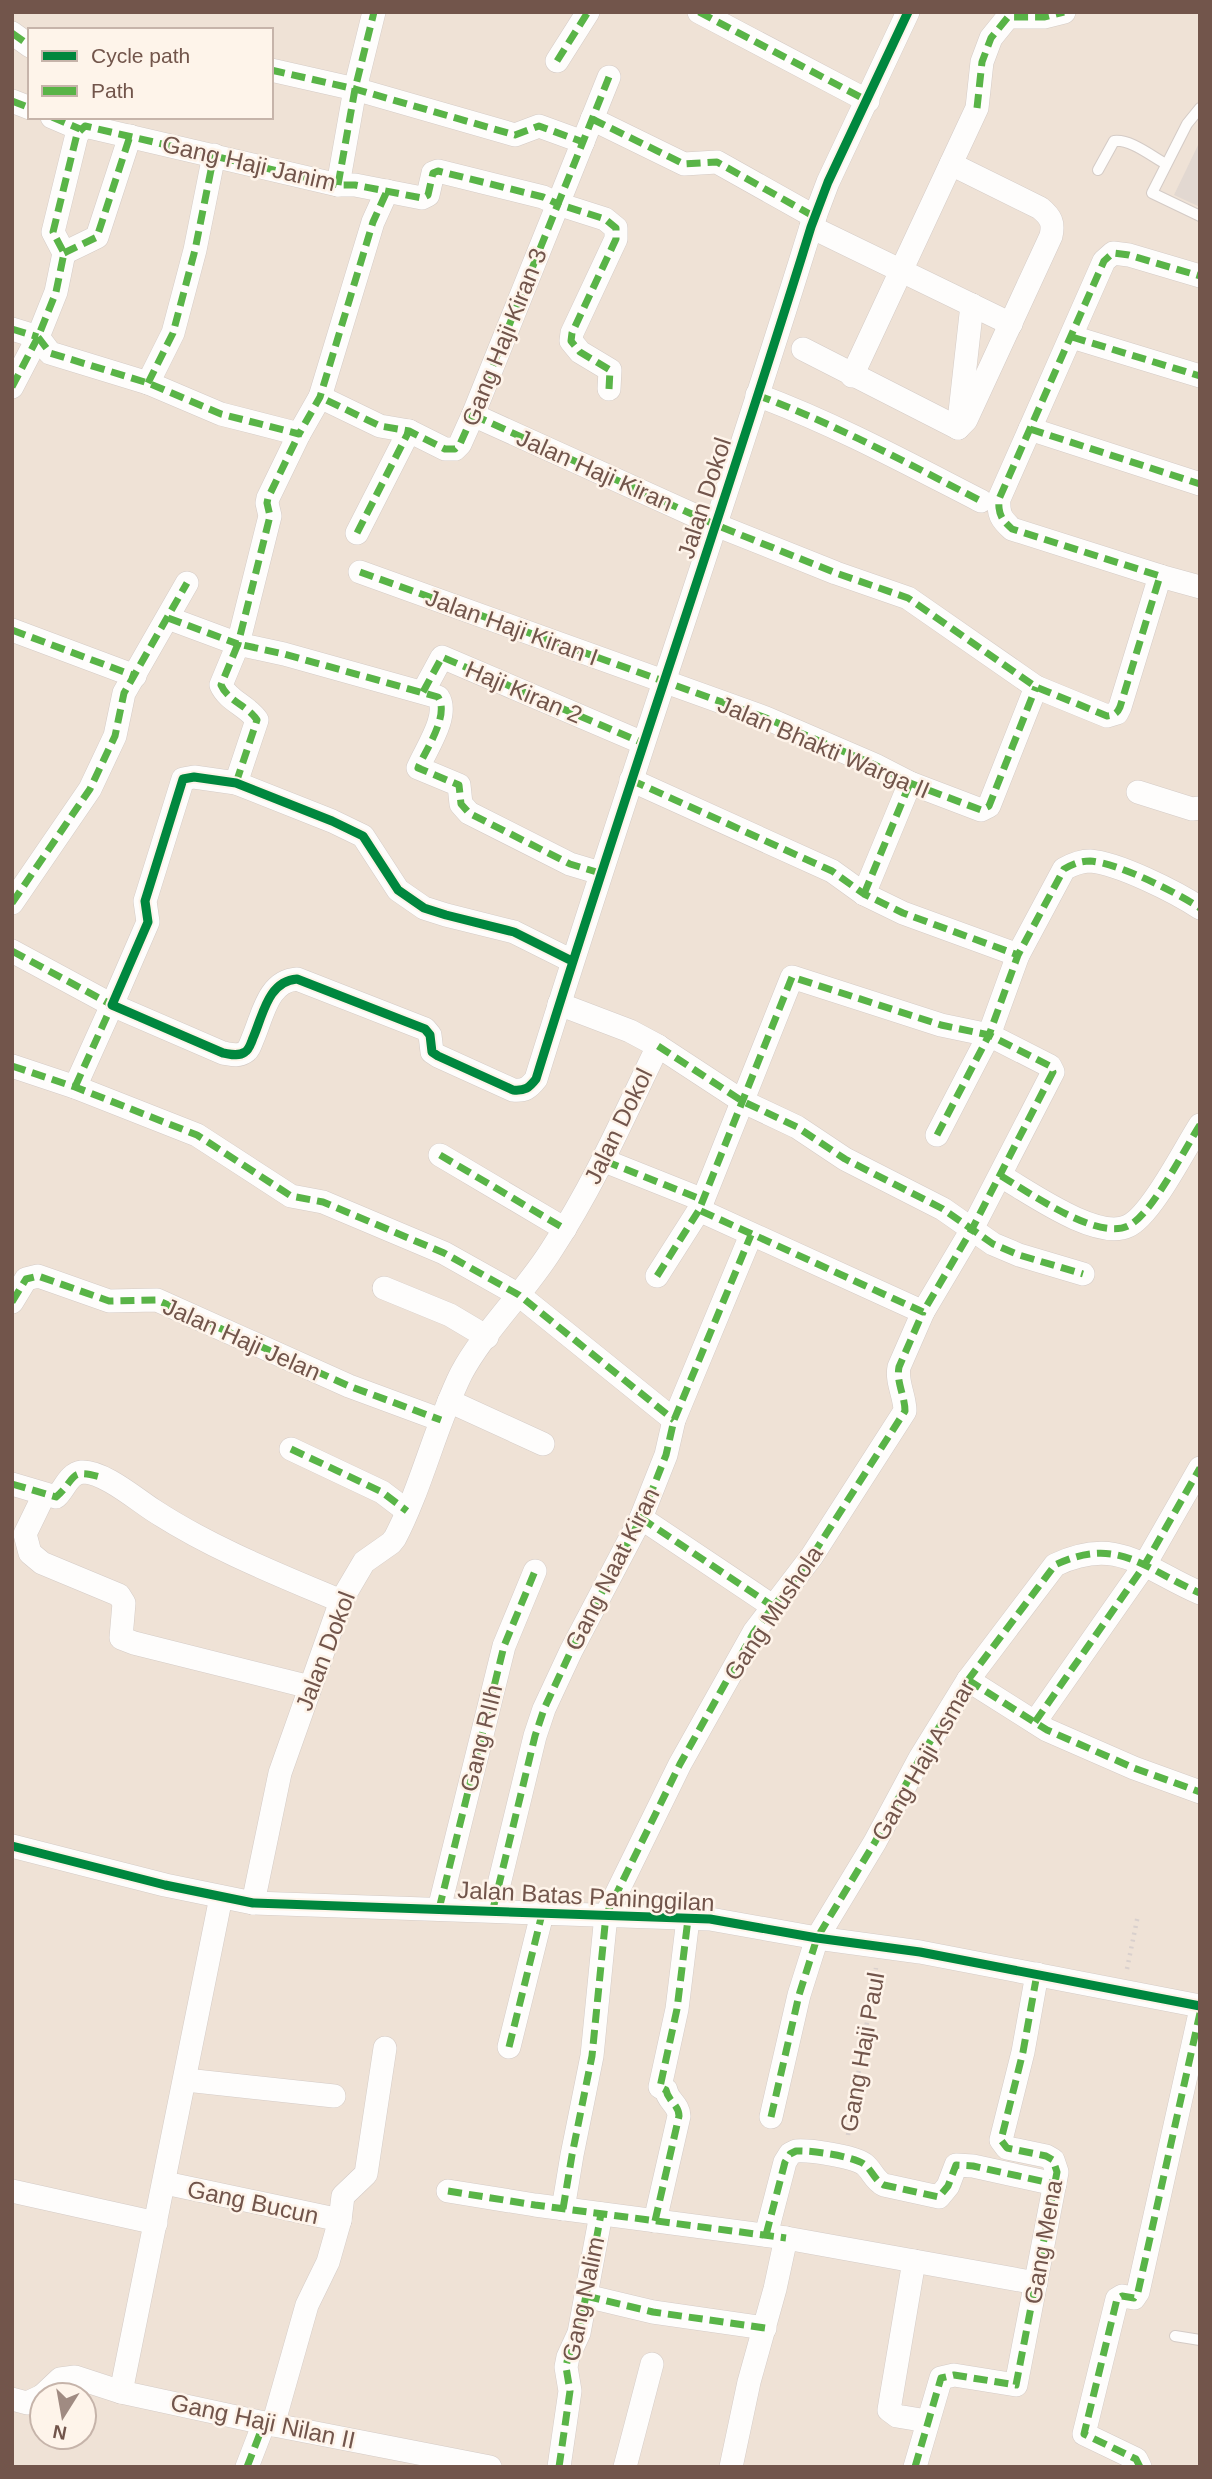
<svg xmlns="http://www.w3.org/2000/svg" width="1212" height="2479" viewBox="0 0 1212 2479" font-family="Helvetica,sans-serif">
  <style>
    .residential { fill: #efe2d6; fill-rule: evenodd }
    .building { fill: #e2d8d1 }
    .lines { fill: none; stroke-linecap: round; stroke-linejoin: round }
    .lane-casing { stroke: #d4cbc6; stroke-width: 12 }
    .street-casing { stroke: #d4cbc6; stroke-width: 24 }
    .path { stroke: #d9d0cd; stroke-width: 4.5; stroke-dasharray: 2 5; stroke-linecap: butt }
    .lane { stroke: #fefdfc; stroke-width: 10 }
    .street { stroke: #fefdfc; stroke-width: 23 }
    .quiet { stroke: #59b447; stroke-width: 7; stroke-dasharray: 14 7; stroke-linecap: butt }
    .cycleway-casing { stroke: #fef4ea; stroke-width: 13 }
    .cycleway { stroke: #00873e; stroke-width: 9 }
    .labels { text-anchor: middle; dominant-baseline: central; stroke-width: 5; stroke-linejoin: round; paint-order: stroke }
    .street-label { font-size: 24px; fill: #72554b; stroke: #fef4ea }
  </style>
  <rect width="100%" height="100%" fill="#f6f0e9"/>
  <path class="residential" d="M12 12H1200V2467H12ZM30 30H271V117H30ZM42 2395H84V2437H42Z"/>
  <polygon class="building" points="1200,141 1200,207 1174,195"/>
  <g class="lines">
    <defs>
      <g id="lane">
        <polyline points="1200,108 1187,124 1152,193 1200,216"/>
        <path d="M1098 170 1114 141C1131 139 1151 156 1166 164"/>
        <polyline points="1175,2336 1200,2340"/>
      </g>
      <g id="street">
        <polyline points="699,12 868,101"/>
        <polyline points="12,33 30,46"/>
        <polyline points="557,61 588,12"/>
        <polyline points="271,70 355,89 515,135 539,126 583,142"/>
        <polyline points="609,77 558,204 605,219 616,228 616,239 572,333 571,341 580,352 610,370 609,389"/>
        <polyline points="12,101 30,108"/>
        <polyline points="52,117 80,129"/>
        <polyline points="592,119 684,164 717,162 815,217"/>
        <path d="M951 164 1040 208C1051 217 1054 223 1051 236L966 420 958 428"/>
        <polyline points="338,185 355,89 374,12"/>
        <polyline points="811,227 1011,324"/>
        <polyline points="64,253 97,237 130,136"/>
        <path d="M1200 276 1129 255 1113 253 1104 261 999 499C998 514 1001 519 1012 529L1160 576 1200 587"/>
        <polyline points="12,329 38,337"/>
        <polyline points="38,337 50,353 148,383 221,414 299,434 320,397 373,222 387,191"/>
        <polyline points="1072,337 1200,376"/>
        <polyline points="803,349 958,428"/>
        <polyline points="852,376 977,108 982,62 991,38 1008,17 1044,17 1064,12"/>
        <polyline points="148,383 173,333 195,250 214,155"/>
        <polyline points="12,387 38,337 56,292 64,253 53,232 77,134 85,126 338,185 355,185 422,198 428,195 433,173 438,171 543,197 558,204 473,415 460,444 455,449 445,449 409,431 380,426 320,397"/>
        <path d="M757 395C835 424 907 463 981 501"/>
        <polyline points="473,415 716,525 836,573 908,598 1036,687 1107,716 1117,713 1120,707 1160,576"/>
        <polyline points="959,421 972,305"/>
        <polyline points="1030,429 1200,484"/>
        <polyline points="357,533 409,431"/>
        <polyline points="360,572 766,718 875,765 910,783 981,810 989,806 1036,687"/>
        <polyline points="168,618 238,644 270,516 267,503 268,498 299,434"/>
        <polyline points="12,630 135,676"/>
        <polyline points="423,692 442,657 643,743"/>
        <polyline points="631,780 832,871 864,894 903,913 1018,955"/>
        <path d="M236 783 257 720C248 706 228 701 221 685L238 644 284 654 438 697C450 715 426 749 418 768L459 785 461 804 469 813 570 864 600 873"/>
        <polyline points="1138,792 1192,809 1200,808"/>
        <polyline points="864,894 910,783"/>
        <polyline points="12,903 90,789 115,736 124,693 187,583"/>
        <polyline points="12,951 112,1005 75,1087"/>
        <path d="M572 961 514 932 446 915 424 908 398 890 363 836 332 821 236 783 194 777 183 779 145 901 148 922 112 1005 223 1053C230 1054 238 1057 245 1052 249 1050 251 1043 253 1038 263 1015 268 981 297 979L425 1029 430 1035 432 1052 438 1056 513 1090C525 1091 529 1088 536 1079 624 794 723 512 811 227L828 182 908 12"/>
        <polyline points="658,1046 742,1101 797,1127 845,1159 943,1209 993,1244 1019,1255 1083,1274"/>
        <polyline points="12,1066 75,1087 197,1135 291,1196 323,1202 444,1253 519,1295 674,1420"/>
        <path d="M937 1135 989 1035 1018 955 1064 869C1073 864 1080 861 1090 861 1118 863 1176 892 1200 908"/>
        <polyline points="440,1155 565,1229"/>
        <polyline points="605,1161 703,1200"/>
        <path d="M1001 1176C1029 1192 1097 1241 1128 1226 1151 1216 1185 1148 1200 1125"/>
        <polyline points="657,1276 699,1210 792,977 941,1025 989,1035 1050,1066 1053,1072 971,1231 923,1312 699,1210"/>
        <polyline points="384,1288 450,1315 487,1337"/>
        <polyline points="12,1302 26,1279 38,1276 109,1301 157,1300 349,1386 441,1420"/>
        <polyline points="449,1401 543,1444"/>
        <polyline points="291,1449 382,1492 407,1511"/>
        <path d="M12 1484 56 1497C65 1489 68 1474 82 1472 103 1471 136 1499 153 1510 211 1548 277 1574 341 1601"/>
        <polyline points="44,1495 25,1534 30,1553 42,1563 119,1595 124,1603 121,1638 134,1643 310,1687"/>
        <polyline points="641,1518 774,1607"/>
        <polyline points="968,1680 1047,1730 1134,1768 1200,1792"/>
        <polyline points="1035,1722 1144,1566 1200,1468"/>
        <polyline points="12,1846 165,1885 253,1903 710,1919 817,1938 920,1952 1200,2006"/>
        <path d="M253 1903 280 1773 341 1601 364 1562 391 1543 395 1538C422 1486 435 1427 461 1374 483 1332 526 1291 552 1249 595 1183 624 1116 658 1046L630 1031 559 1004"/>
        <polyline points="439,1909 504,1646 535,1571"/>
        <polyline points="493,1909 535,1736 544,1709 571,1651 641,1518 666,1455 674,1420 751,1235"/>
        <polyline points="509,2047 542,1914"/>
        <polyline points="186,2080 334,2096"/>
        <path d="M771 2117 799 1995 817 1938 875 1842 920 1758 968 1680 1055 1565C1118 1535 1144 1569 1200 1593"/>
        <polyline points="165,2183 340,2220"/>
        <polyline points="12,2191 156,2223"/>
        <polyline points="448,2191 535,2205 786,2238 1036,2283"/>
        <path d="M563 2209 572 2155 592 2056 606 1915 680 1764 754 1632 812 1556 905 1411C905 1396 896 1382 899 1367L923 1312"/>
        <path d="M655 2221 679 2116C679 2105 668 2101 666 2090L660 2087 677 2009 688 1919"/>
        <path d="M766 2235 785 2162 790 2154 796 2151C810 2150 852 2156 864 2164 872 2170 874 2180 884 2185L939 2197 948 2186 956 2165 973 2166 1055 2184"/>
        <polyline points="914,2261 889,2410 897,2416 927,2421"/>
        <polyline points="586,2296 653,2312 765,2328"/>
        <polyline points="121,2392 221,1897"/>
        <polyline points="43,2395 60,2379 75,2377 121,2392 264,2423 490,2467"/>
        <polyline points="12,2399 27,2403 42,2396"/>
        <polyline points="273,2425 307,2305 328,2262 340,2220 343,2196 366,2174 385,2048"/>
        <polyline points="247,2467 264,2423"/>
        <polyline points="559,2467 570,2391 566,2367 568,2357 579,2333 601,2214"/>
        <polyline points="625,2467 652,2364"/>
        <polyline points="731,2467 749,2382 775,2289 786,2238"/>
        <polyline points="915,2467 941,2378 954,2375 1016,2385 1057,2172 1053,2160 1046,2156 1007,2148 1001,2140 1023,2052 1037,1974"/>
        <polyline points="1140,2467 1136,2459 1084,2434 1117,2299 1122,2296 1134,2298 1138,2292 1200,2013"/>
      </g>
    </defs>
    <use href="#lane" class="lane-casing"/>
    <use href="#street" class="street-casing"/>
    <g class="path">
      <polyline points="1127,1969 1138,1915"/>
      <polyline points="848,2135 876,1968"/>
    </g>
    <use href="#lane" class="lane"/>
    <use href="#street" class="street"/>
    <g class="quiet">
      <polyline points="699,12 868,101"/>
      <polyline points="12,33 30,46"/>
      <polyline points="557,61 588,12"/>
      <polyline points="271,70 355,89 515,135 539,126 583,142"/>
      <polyline points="609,77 558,204 605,219 616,228 616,239 572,333 571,341 580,352 610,370 609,389"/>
      <polyline points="12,101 30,108"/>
      <polyline points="977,108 982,62 991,38 1008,17 1044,17 1064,12"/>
      <polyline points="52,117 80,129"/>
      <polyline points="592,119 684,164 717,162 815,217"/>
      <polyline points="338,185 355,89 374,12"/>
      <polyline points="64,253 97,237 130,136"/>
      <polyline points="12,329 38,337"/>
      <polyline points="38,337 50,353 148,383 221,414 299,434 320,397 373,222 387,191"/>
      <polyline points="1072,337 1200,376"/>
      <polyline points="148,383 173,333 195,250 214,155"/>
      <polyline points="12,387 38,337 56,292 64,253 53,232 77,134 85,126 338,185 355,185 422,198 428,195 433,173 438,171 543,197 558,204 473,415 460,444 455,449 445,449 409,431 380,426 320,397"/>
      <path d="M757 395C835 424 907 463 981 501"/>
      <path d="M473 415 716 525 836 573 908 598 1036 687 1107 716C1114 715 1117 714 1120 707L1160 576 1012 529C1001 519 998 514 999 499L1104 261 1113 253 1129 255 1200 276"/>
      <polyline points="1030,429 1200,484"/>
      <polyline points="357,533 409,431"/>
      <polyline points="360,572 766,718 875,765 910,783 981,810 989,806 1036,687"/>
      <polyline points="168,618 238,644 270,516 267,503 268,498 299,434"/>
      <polyline points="12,630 135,676"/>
      <polyline points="423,692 442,657 643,743"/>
      <polyline points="631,780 832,871 864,894 903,913 1018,955"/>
      <path d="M236 783 257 720C248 706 228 701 221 685L238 644 284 654 438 697C450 715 426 749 418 768L459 785 461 804 469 813 570 864 600 873"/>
      <polyline points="864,894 910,783"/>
      <polyline points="12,903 90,789 115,736 124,693 187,583"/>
      <polyline points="12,951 112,1005 75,1087"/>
      <polyline points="658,1046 742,1101 797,1127 845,1159 943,1209 993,1244 1019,1255 1083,1274"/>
      <polyline points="12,1066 75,1087 197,1135 291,1196 323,1202 444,1253 519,1295 674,1420"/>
      <path d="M937 1135 989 1035 1018 955 1064 869C1073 864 1080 861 1090 861 1118 863 1176 892 1200 908"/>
      <polyline points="440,1155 565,1229"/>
      <polyline points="605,1161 703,1200"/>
      <path d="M1001 1176C1029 1192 1097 1241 1128 1226 1151 1216 1185 1148 1200 1125"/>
      <polyline points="657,1276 699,1210 792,977 941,1025 989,1035 1050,1066 1053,1072 971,1231 923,1312 699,1210"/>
      <polyline points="12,1302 26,1279 38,1276 109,1301 157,1300 349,1386 441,1420"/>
      <polyline points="291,1449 382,1492 407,1511"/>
      <path d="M12 1484 56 1497C78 1478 67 1467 104 1478"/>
      <polyline points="641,1518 774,1607"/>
      <polyline points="968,1680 1047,1730 1134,1768 1200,1792"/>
      <polyline points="1035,1722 1144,1566 1200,1468"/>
      <polyline points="439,1909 504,1646 535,1571"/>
      <polyline points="493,1909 535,1736 544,1709 571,1651 641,1518 666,1455 674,1420 751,1235"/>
      <polyline points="509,2047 542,1914"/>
      <path d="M771 2117 799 1995 817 1938 875 1842 920 1758 968 1680 1055 1565C1118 1535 1144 1569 1200 1593"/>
      <polyline points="448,2191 535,2205 786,2238"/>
      <path d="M563 2209 572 2155 592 2056 606 1915 680 1764 754 1632 812 1556 905 1411C905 1396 896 1382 899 1367L923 1312"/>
      <path d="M655 2221 679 2116C679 2105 668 2101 666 2090L660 2087 677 2009 688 1919"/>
      <path d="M766 2235 785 2162 790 2154 796 2151C810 2150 852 2156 864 2164 872 2170 874 2180 884 2185L939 2197 948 2186 956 2165 973 2166 1055 2184"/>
      <polyline points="586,2296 653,2312 765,2328"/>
      <polyline points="247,2467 264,2423"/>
      <polyline points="559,2467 570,2391 566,2367 568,2357 579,2333 601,2214"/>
      <polyline points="915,2467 941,2378 954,2375 1016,2385 1057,2172 1053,2160 1046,2156 1007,2148 1001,2140 1023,2052 1037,1974"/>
      <polyline points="1140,2467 1136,2459 1084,2434 1117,2299 1122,2296 1134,2298 1138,2292 1200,2013"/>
    </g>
    <defs>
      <g id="cycleway">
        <path d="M572 961 514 932 446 915 424 908 398 890 363 836 332 821 236 783 194 777 183 779 145 901 148 922 112 1005 223 1053C230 1054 238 1057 245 1052 249 1050 251 1043 253 1038 263 1015 268 981 297 979L425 1029 430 1035 432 1052 438 1056 513 1090C525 1091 529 1088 536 1079 624 794 723 512 811 227L828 182 908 12"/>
        <polyline points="12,1846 165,1885 253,1903 710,1919 817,1938 920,1952 1200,2006"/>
      </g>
    </defs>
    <use href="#cycleway" class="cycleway-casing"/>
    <use href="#cycleway" class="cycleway"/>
  </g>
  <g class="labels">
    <g class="street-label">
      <text transform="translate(249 163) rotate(13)">Gang Haji Janim</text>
      <text transform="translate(504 337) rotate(-68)">Gang Haji Kiran 3</text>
      <text transform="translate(595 470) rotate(24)">Jalan Haji Kiran</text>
      <text transform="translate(704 498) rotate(-72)">Jalan Dokol</text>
      <text transform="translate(512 627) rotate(20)">Jalan Haji Kiran I</text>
      <text transform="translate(524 692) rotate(23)">Haji Kiran 2</text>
      <text transform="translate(824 747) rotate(23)">Jalan Bhakti Warga II</text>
      <text transform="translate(618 1126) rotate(-64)">Jalan Dokol</text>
      <text transform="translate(242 1339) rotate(24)">Jalan Haji Jelan</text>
      <text transform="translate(612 1569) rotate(-63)">Gang Naat Kiran</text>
      <text transform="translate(773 1613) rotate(-56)">Gang Mushola</text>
      <text transform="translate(325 1651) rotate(-69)">Jalan Dokol</text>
      <text transform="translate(481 1738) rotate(-76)">Gang RIIh</text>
      <text transform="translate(923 1760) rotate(-60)">Gang Haji Asmar</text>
      <text transform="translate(586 1896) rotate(3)">Jalan Batas Paninggilan</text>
      <text transform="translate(862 2052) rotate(-80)">Gang Haji Paul</text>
      <text transform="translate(253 2202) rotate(12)">Gang Bucun</text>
      <text transform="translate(1043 2242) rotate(-80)">Gang Mena</text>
      <text transform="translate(583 2299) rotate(-78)">Gang Nalim</text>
      <text transform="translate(263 2421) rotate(12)">Gang Haji Nilan II</text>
    </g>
  </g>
  <rect width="1212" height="2479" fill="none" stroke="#72554b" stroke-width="28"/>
  <rect x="28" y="28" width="245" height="91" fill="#fef4ea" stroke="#c6b4aa" stroke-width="2"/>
  <rect x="42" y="51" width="35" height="10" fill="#00873e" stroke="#c6b4aa" stroke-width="2"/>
  <text x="91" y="63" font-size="21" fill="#72554b">Cycle path</text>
  <rect x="42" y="86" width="35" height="10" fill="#59b447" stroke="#c6b4aa" stroke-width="2"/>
  <text x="91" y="98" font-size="21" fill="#72554b">Path</text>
  <g transform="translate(63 2416) rotate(191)"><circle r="33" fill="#fef4ea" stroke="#c6b4aa" stroke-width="2"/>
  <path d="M0-5L12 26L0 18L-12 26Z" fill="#a08b82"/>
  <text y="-10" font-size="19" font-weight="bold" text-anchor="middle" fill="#72554b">N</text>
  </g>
</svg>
